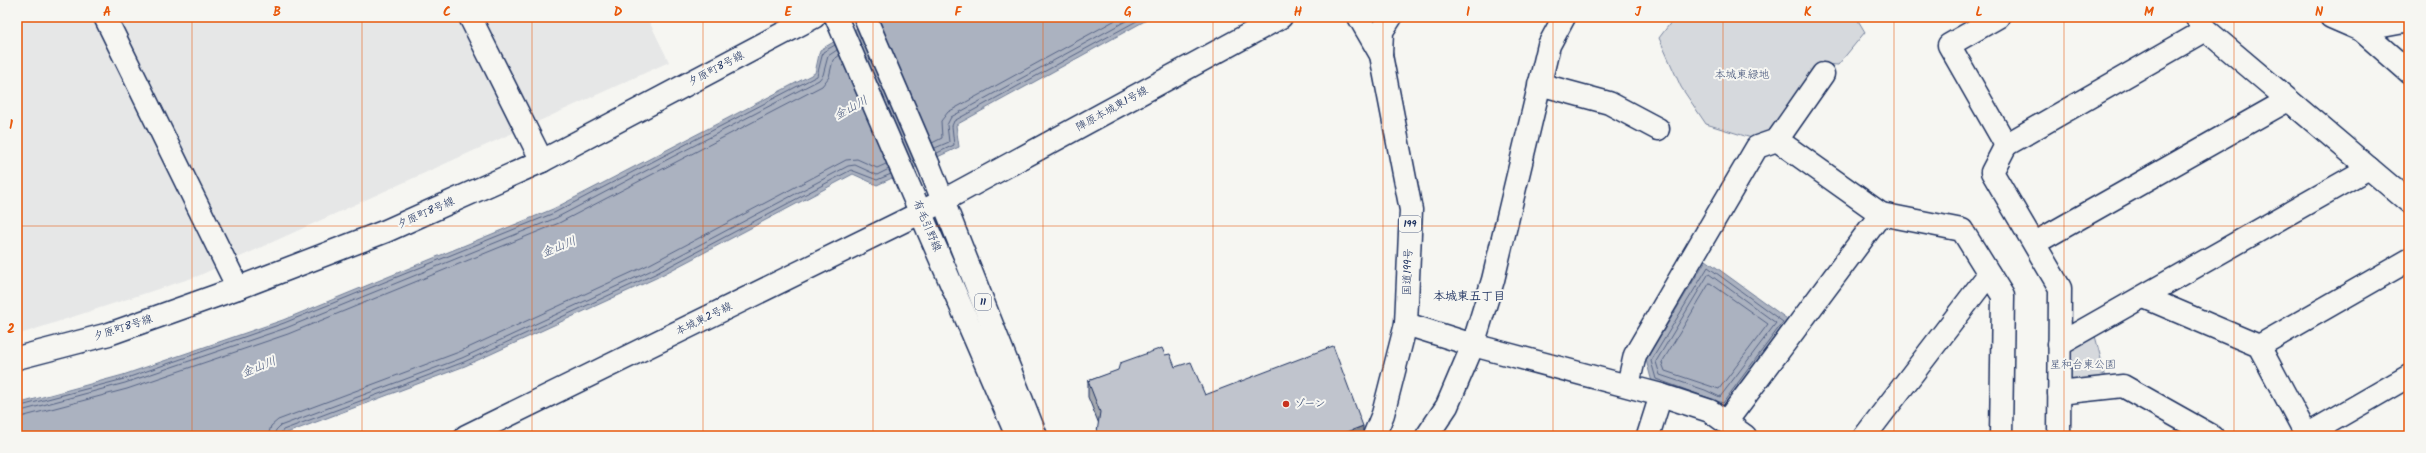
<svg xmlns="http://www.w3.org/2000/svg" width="2426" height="453" viewBox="0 0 2426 453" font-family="Kalam,'Klee One',sans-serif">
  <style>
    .built { fill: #e6e7e7 }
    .green { fill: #d6d9dd; stroke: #78849e }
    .water { fill: #abb2c0; stroke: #717e99 }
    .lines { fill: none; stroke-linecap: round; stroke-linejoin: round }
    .shore { stroke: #556385; stroke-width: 1 }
    .minor-casing { stroke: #1b2f5e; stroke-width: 25 }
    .major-casing { stroke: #1b2f5e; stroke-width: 25 }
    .highway-casing { stroke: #1b2f5e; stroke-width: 25 }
    .minor { stroke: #f6f6f2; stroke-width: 22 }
    .major { stroke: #f6f6f2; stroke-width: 22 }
    .highway { stroke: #f6f6f2; stroke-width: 22 }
    .wall { fill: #a5a9b0; stroke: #1b2f5e }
    .shaded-wall { fill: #868990; stroke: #1b2f5e }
    .building { fill: #c0c4cd; stroke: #1b2f5e }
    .grid { fill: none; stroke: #e8590c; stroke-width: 1; stroke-opacity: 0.55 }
    .poi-dot { fill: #c8321e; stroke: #f6f6f2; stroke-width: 1.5 }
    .labels { text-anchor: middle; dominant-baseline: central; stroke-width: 4; stroke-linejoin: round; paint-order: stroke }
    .shield { fill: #f6f6f2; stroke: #5d6b8a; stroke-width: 1 }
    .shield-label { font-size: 10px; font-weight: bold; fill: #1b2f5e }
    .street-label { font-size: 11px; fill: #1b2f5e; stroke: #f6f6f2 }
    .park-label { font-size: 11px; fill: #405177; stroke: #f6f6f2 }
    .poi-label { font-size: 11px; fill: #1b2f5e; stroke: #f6f6f2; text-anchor: start }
    .water-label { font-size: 12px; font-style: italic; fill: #46567b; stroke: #f6f6f2 }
    .neighbourhood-label { font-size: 12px; font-weight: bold; fill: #1b2f5e; stroke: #f6f6f2 }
    .neatline { fill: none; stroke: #e8590c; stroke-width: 1.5 }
    .grid-label { font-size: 13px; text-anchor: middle; font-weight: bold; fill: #e8590c }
  </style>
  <rect width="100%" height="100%" fill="#f6f6f2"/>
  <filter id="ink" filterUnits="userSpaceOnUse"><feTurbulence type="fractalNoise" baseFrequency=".025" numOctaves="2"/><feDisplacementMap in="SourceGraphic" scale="8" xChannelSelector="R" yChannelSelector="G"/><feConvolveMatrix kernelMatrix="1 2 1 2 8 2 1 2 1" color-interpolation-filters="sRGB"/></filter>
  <g filter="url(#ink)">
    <polygon class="built" points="17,17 647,17 669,62 198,276 17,335"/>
    <g class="green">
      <polygon points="1675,17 1856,17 1865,32 1838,65 1820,64 1771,136 1758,140 1706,124 1681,87 1659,38"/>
      <polygon points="2094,332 2107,382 2072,386 2063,379 2064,352"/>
    </g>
    <g class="water">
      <polygon points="876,17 1152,17 956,125 959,147 877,185 853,174 656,278 465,366 279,436 17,436 17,404 123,375 283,320 553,209 815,73 820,50"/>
      <polygon points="1706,260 1790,321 1723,409 1652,382 1646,360"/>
    </g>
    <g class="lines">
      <g class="shore">
        <polyline points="932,143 942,138 941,121 948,112 1121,17"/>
        <polyline points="935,148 949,142 947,125 951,117 1133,17"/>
        <polyline points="937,153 954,145 952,126 954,121 1144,17"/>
        <polygon points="1709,274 1776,323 1720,397 1705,390 1660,375 1656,362"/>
        <polygon points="1710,283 1768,324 1719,389 1665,371 1662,363"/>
        <polyline points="1714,400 1656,379 1651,361 1708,267 1783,322 1723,403 1717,401"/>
        <polyline points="17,407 124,379 284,323 554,213 817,76 823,52 835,45"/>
        <polyline points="17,412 125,383 286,328 556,218 819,80 823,75 828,56 837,50"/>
        <polyline points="17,418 127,389 288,334 559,223 822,86 829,77 833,60 840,55"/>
        <polyline points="268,436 271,426 278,420 459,352 650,264 846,160 857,159 877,168 886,164"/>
        <polyline points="274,436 276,430 280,426 462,358 652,270 848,166 855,165 877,175 889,169"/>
        <polyline points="279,436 283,430 464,362 655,274 851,170 877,180 891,174"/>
      </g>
      <defs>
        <g id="minor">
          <polyline points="105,17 238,288"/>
          <polyline points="470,17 542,161"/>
          <polyline points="1998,17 1949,45 2006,145 2206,30"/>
          <polyline points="2196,17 2206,30 2409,202"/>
          <polyline points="2331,17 2361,30 2409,21"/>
          <polyline points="2361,30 2409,72"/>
          <polyline points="1539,84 1609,103 1658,129"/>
          <polyline points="1777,140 1823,74"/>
          <polyline points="2006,145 1992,172 2060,288 2059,436"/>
          <polyline points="2035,243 2288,100"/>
          <polyline points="2144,297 2259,346 2306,434"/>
          <polyline points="1406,324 1473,345 1661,395 1710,411 1745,436"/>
          <polyline points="2059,344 2369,168"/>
          <polyline points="2259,346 2409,260"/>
          <polyline points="17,358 109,334 238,288 386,231 542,161 814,17"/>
          <polyline points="1628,385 1635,355 1757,147 1777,140 1881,214"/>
          <polyline points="2059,393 2123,386 2212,436"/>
          <polyline points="1726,422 1881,214 1962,230 2003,296 2001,436"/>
          <polyline points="466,436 922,212 1281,17"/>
          <polyline points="1427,436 1447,406 1473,345 1493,280 1549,45 1564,17"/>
          <polyline points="1648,436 1661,395"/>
          <polyline points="1865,436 1989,274"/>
          <polyline points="2305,436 2409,376"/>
        </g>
        <g id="major">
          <polyline points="836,17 1017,436"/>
          <polyline points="865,17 930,168 1036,436"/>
        </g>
        <g id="highway">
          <polyline points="1359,17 1381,55 1411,210 1406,324 1383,414 1374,436"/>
          <polyline points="1381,55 1382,31 1391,17"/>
        </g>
      </defs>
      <use href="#minor" class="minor-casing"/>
      <use href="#major" class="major-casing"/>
      <use href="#highway" class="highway-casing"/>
      <use href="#minor" class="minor"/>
      <use href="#major" class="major"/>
      <use href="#highway" class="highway"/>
    </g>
    <polygon class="wall" points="1165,355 1175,367 1205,395 1363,436 1097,436 1099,424 1088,397 1088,381"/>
    <polygon class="shaded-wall" points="1363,426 1363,436 1337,436"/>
    <polygon class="building" points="1333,346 1363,426 1337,436 1100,436 1097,432 1100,412 1088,381 1118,370 1120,363 1162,348 1165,355 1170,354 1175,367 1191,362 1205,395"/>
  </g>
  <path class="grid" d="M192 17V436M362 17V436M532 17V436M703 17V436M873 17V436M1043 17V436M1213 17V436M1383 17V436M1553 17V436M1723 17V436M1894 17V436M2064 17V436M2234 17V436M17 226H2409"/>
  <circle class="poi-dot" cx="1286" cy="404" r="4"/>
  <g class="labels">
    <g class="shield">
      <rect x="1399" y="216" width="22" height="16" rx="3"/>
      <rect x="975" y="294" width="16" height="16" rx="3"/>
    </g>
    <g class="shield-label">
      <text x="1410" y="224">199</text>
      <text x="983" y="302">11</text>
    </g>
    <g class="street-label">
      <text transform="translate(716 69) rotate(-28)">夕原町8号線</text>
      <text transform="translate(1112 109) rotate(-29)">陣原本城東1号線</text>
      <text transform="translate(426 213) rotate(-24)">夕原町8号線</text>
      <text transform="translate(927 226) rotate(67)">有毛引野線</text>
      <text transform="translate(1408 272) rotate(-88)">国道199号</text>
      <text transform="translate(704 319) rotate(-26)">本城東2号線</text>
      <text transform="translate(123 328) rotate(-18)">夕原町8号線</text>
    </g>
    <g class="park-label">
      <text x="1742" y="75">本城東緑地</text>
      <text x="2083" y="365">星和台東公園</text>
    </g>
    <g class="poi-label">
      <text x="1294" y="404">ゾーン</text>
    </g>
    <g class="water-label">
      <text transform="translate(851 108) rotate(-29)">金山川</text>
      <text transform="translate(559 247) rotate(-22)">金山川</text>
      <text transform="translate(259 367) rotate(-22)">金山川</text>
    </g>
    <g class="neighbourhood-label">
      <text x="1469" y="296">本城東五丁目</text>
    </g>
  </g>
  <rect width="2426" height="453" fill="none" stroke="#f6f6f2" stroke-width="44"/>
  <rect x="22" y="22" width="2382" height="409" class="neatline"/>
  <g class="grid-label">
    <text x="107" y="16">A</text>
    <text x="277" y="16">B</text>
    <text x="447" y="16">C</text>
    <text x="618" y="16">D</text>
    <text x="788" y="16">E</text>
    <text x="958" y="16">F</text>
    <text x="1128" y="16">G</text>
    <text x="1298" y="16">H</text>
    <text x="1468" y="16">I</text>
    <text x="1638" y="16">J</text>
    <text x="1808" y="16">K</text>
    <text x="1979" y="16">L</text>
    <text x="2149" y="16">M</text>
    <text x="2319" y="16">N</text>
    <text x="11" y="129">1</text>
    <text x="11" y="333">2</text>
  </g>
</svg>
